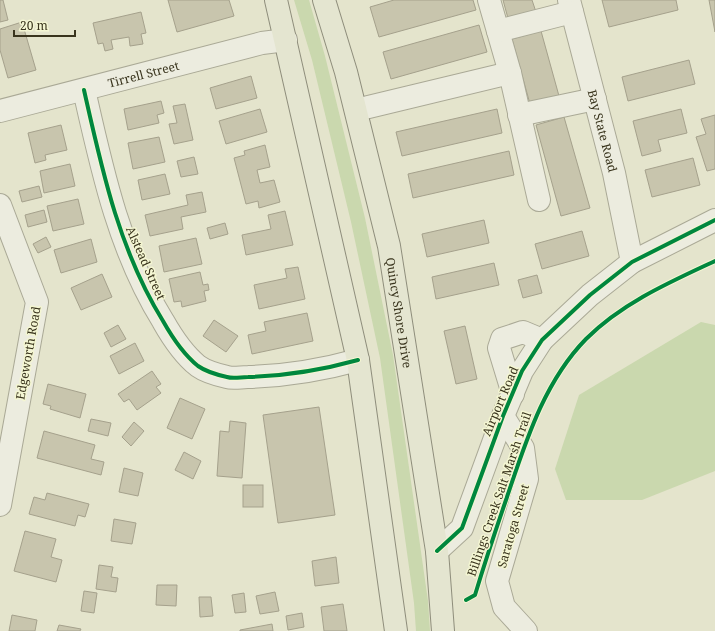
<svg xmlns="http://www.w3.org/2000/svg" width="715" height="631" viewBox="0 0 715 631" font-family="'Noto Serif',serif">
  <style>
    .green { fill: #cad8ae }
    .building { fill: #c8c5ad; stroke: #a5a18c }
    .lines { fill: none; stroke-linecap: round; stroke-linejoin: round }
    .minor-casing { stroke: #aaa996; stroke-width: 24 }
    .major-casing { stroke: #8f8e7c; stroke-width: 24 }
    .minor { stroke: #ececdf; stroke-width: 22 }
    .major { stroke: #e4e5d0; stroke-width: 22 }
    .cycleway-casing { stroke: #f4f6d2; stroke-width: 6 }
    .cycleway { stroke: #00873e; stroke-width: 4 }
    .labels { text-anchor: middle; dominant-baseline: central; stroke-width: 3; stroke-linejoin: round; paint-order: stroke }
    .street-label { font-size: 12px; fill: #39341d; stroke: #f4f6d2 }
  </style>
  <rect width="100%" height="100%" fill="#e4e4cc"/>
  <g class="green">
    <polygon points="294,0 309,0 325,56 365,218 393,355 428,601 430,631 416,631 414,603 380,358 351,222 312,60"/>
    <polygon points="701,322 715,325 715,471 642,500 566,500 555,469 579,395"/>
  </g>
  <g class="building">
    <polygon points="0,0 3,0 8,20 0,22"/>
    <polygon points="168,0 229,0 234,16 177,32"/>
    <polygon points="394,0 473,0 476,10 379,37 370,7"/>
    <polygon points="503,0 532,0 537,15 509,22"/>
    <polygon points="602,0 676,0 678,10 609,27"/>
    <polygon points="709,0 715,0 715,32"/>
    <polygon points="141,12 146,33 141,34 143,44 130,46 129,37 111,40 113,49 105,51 103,43 98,44 93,23"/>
    <polygon points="22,22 36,70 8,78 0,50 0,29"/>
    <polygon points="479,25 487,52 391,79 383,52"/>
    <polygon points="541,31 559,96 530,104 512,39"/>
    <polygon points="689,60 695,84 628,101 622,77"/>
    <polygon points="251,76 257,98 216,109 210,88"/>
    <polygon points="161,101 164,113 157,115 159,123 128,130 124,109"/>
    <polygon points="185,104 193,140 174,144 169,124 177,123 173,106"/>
    <polygon points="260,109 267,132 226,144 219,121"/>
    <polygon points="497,109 502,133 402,156 396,132"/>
    <polygon points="681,109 687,133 658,140 661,151 642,156 633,121"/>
    <polygon points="715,115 715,169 707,171 696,137 706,134 701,119"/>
    <polygon points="564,117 590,208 561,216 536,125"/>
    <polygon points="61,125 67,150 45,155 46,160 35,163 28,133"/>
    <polygon points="159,137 165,162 133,169 128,143"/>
    <polygon points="265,145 270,167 257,170 260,183 274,180 280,202 259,208 258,201 246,204 234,158 245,155 244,151"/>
    <polygon points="509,151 514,175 413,198 408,174"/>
    <polygon points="194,157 198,174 181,177 177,161"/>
    <polygon points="693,158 700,185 652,197 645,170"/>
    <polygon points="70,164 75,186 44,193 40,171"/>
    <polygon points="165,174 170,194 142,200 138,180"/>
    <polygon points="39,186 42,197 22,202 19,191"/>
    <polygon points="202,192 206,212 181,217 183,229 150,236 145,215 188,205 186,195"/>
    <polygon points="78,199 84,224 53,231 47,206"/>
    <polygon points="44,210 47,222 28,227 25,215"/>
    <polygon points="285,211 293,245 246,255 242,235 271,229 268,215"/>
    <polygon points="484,220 489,243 427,257 422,234"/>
    <polygon points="225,223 228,234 210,239 207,228"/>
    <polygon points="582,231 589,256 542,269 535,244"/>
    <polygon points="46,237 51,247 38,253 33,244"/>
    <polygon points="196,238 202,264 164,272 159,246"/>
    <polygon points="91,239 97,262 61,273 54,250"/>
    <polygon points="494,263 499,285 436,299 432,277"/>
    <polygon points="298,267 305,299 259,309 254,285 287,278 285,269"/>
    <polygon points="200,272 203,285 208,284 209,290 204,291 206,301 182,307 181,301 174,302 169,279"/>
    <polygon points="102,274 112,297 81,310 71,288"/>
    <polygon points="537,275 542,293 523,298 518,280"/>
    <polygon points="307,313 313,341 252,354 248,335 266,331 264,322"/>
    <polygon points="214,320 238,336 226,352 203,336"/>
    <polygon points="118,325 126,339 111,347 104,333"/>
    <polygon points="465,326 477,379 456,384 444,331"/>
    <polygon points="135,343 144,361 119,374 110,356"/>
    <polygon points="152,371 161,384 156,387 161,393 137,410 129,399 124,402 118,394"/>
    <polygon points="48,384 86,394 80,418 50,409 51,406 43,404"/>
    <polygon points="180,398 205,409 192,439 167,428"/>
    <polygon points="319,407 335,515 278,523 263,415"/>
    <polygon points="91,419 111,423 108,436 88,431"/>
    <polygon points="230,421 246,423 242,478 217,476 220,431 229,432"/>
    <polygon points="134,422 144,431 131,446 122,437"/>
    <polygon points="44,431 95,445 91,459 104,462 101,475 37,458"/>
    <polygon points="184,452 201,461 193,479 175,470"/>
    <polygon points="124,468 143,473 138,496 119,492"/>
    <rect x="243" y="485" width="20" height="22"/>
    <polygon points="47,493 89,504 85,517 78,515 75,526 29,514 34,497 45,500"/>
    <polygon points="114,519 136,523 132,544 111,541"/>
    <polygon points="25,531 56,539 51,557 62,560 56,582 14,571"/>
    <polygon points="336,557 339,583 315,586 312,561"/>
    <polygon points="99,565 113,567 111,577 118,578 116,592 96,589"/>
    <polygon points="157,585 177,585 176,606 156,605"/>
    <polygon points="84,591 97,593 94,613 81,611"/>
    <polygon points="275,592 279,611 260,614 256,596"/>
    <polygon points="244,593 246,612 235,613 232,595"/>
    <polygon points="199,597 211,597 213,616 200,617"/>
    <polygon points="343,604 347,631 324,631 321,607"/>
    <polygon points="302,613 304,627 288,630 286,616"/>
    <polygon points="12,615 37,620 35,631 9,631"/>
    <polygon points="272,624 273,631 240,631 240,630"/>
    <polygon points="59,625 81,629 80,631 57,631"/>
  </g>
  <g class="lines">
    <defs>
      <g id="minor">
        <polyline points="489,0 510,73"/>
        <path id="s1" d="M569 0 614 173 632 262"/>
        <polyline points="498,31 572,12"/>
        <path d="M84 90C102 170 119 250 163 321 172 337 183 354 198 366 205 371 218 375 227 377 233 379 241 377 248 377 285 376 322 370 358 360"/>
        <polyline points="356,110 510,73 539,200"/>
        <path id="s2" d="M0 111 262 43 286 40"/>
        <polyline points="519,115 595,99"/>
        <polyline points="0,205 37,302 0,505"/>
        <polyline points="513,394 499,348 502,339 523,332 542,340"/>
        <polyline points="503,416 523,448 527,479 497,581 504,607 526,631"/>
        <polyline points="437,551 462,528 503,416 522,371 542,340 590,295 632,262 715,220"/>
      </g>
      <g id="major">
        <polyline points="276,0 358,360 396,631"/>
        <path id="s3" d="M324 0 346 72 389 246 437 551 443 631"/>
      </g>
    </defs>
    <use href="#minor" class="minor-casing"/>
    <use href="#major" class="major-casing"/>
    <use href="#minor" class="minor"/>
    <use href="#major" class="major"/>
    <defs>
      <g id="cycleway">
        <path d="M84 90C102 170 119 250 163 321 172 337 183 354 198 366 205 371 218 375 227 377 233 379 241 377 248 377 285 376 322 370 358 360"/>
        <polyline points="437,551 462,528 503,416 522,371 542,340 590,295 632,262 715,220"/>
        <path d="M466 600 475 595C485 562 496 529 507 497 526 441 544 382 586 339 622 303 670 282 715 261"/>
      </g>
    </defs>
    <use href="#cycleway" class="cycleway-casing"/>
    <use href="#cycleway" class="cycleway"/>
  </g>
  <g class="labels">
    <g class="street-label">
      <text stroke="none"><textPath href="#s2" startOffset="148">Tirrell Street</textPath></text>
      <text stroke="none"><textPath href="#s1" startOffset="135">Bay State Road</textPath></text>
      <text transform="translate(146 263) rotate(66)">Alstead Street</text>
      <text stroke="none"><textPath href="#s3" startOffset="322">Quincy Shore Drive</textPath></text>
      <text transform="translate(28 353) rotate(-80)">Edgeworth Road</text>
      <text transform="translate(500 401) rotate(-67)">Airport Road</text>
      <text transform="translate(499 494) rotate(-71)">Billings Creek Salt Marsh Trail</text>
      <text transform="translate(513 526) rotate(-74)">Saratoga Street</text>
    </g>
  </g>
  <path d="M14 30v6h61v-6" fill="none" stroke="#39341d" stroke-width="2"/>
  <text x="20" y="30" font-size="12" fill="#39341d" stroke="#f4f6d2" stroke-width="3" paint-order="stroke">20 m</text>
</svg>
